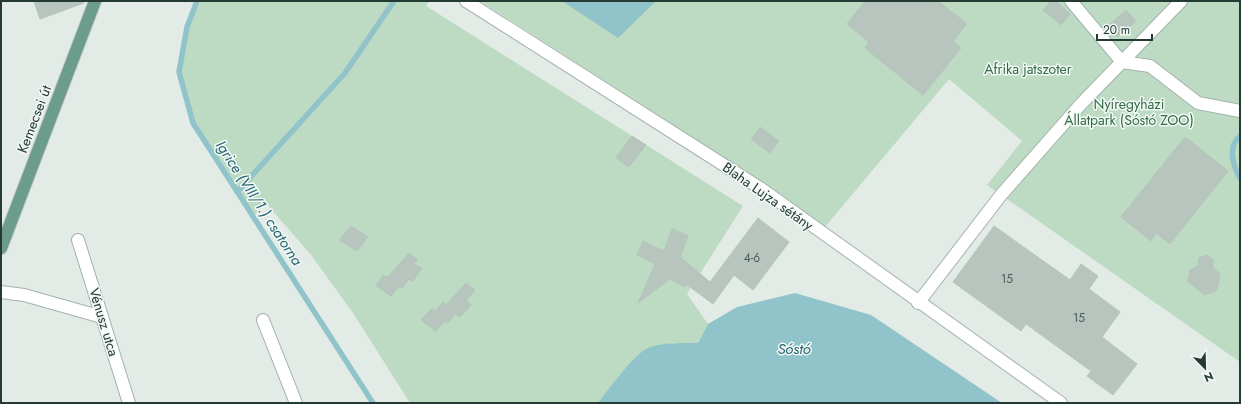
<svg xmlns="http://www.w3.org/2000/svg" width="1241" height="404" viewBox="0 0 1241 404" font-family="Jost,sans-serif">
  <style>
    .green { fill: #bddac3 }
    .water { fill: #90c4ca }
    .lines { fill: none; stroke-linecap: round; stroke-linejoin: round }
    .stream { stroke: #90c4ca; stroke-width: 5.5 }
    .building { fill: #b8c5bf; stroke: #b5c4bd }
    .minor-casing { stroke: #a5b2ad; stroke-width: 14 }
    .major-casing { stroke: #c2c8c6; stroke-width: 14 }
    .minor { stroke: #fff; stroke-width: 12 }
    .major { stroke: #6b9c8c; stroke-width: 12 }
    .labels { text-anchor: middle; dominant-baseline: central; stroke-width: 3; stroke-linejoin: round; paint-order: stroke }
    .number-label { font-size: 12px; fill: #495d56 }
    .park-label { font-size: 14px; fill: #326c46; stroke: #f2f8f5 }
    .street-label { font-size: 14px; fill: #243a33; stroke: #f2f8f5 }
    .water-label { font-size: 15px; font-style: italic; fill: #24676f; stroke: #f2f8f5 }
  </style>
  <rect width="100%" height="100%" fill="#e2ebe6"/>
  <g class="green">
    <polygon points="197,1 429,1 426,6 743,206 687,294 708,324 698,343 673,343 620,375 598,403 410,403 353,313 311,255 266,203 253,216 193,123 179,72 187,27"/>
    <polygon points="480,1 1240,1 1240,362 987,185 1022,141 949,79 825,227 762,182"/>
  </g>
  <g class="water">
    <polygon points="562,1 656,1 618,38"/>
    <path d="M795 293 871 315 1002 403H598C608 390 634 354 648 348 663 342 682 343 698 343L708 324 737 307Z"/>
  </g>
  <g class="lines">
    <g class="stream">
      <polyline points="197,1 187,27 179,72 193,123 373,403"/>
      <path d="M1240 136C1227 147 1233 166 1240 178"/>
      <polyline points="237,192 345,73 394,1"/>
    </g>
  </g>
  <g class="building">
    <polygon points="34,1 83,1 84,3 40,19"/>
    <polygon points="865,1 938,1 967,24 953,41 961,48 923,95 865,48 869,42 847,24"/>
    <polygon points="1051,1 1056,1 1070,14 1061,25 1043,10"/>
    <polygon points="1126,10 1136,21 1117,37 1108,26"/>
    <polygon points="760,127 779,141 770,153 751,139"/>
    <polygon points="632,136 646,145 629,167 616,158"/>
    <polygon points="1185,137 1228,171 1170,244 1156,233 1151,241 1121,217"/>
    <polygon points="758,218 789,242 753,290 734,275 713,304 686,284 684,287 670,279 638,303 655,264 637,255 643,241 664,251 672,229 688,236 680,257 710,282"/>
    <polygon points="351,226 368,237 357,251 339,240"/>
    <polygon points="994,226 1070,280 1081,264 1098,276 1089,289 1120,312 1102,337 1137,364 1113,395 1087,376 1091,371 1026,324 1021,331 953,282"/>
    <polygon points="409,253 418,260 414,264 422,268 413,281 409,279 402,288 399,286 391,296 376,286 383,276 388,277"/>
    <polygon points="1207,255 1213,260 1213,268 1220,274 1217,290 1205,295 1188,282 1190,270 1198,266 1199,258"/>
    <polygon points="466,283 475,290 466,301 471,305 460,317 455,314 448,323 445,321 436,331 421,320 432,308 435,311 443,302 446,305"/>
  </g>
  <g class="lines">
    <defs>
      <g id="minor">
        <polyline points="466,1 760,188 1061,403"/>
        <polyline points="1071,1 1122,62 1150,66 1198,103 1240,111"/>
        <polyline points="78,240 129,403"/>
        <polyline points="1,292 24,295 102,317"/>
        <polyline points="918,303 1001,195 1081,104 1181,1"/>
        <polyline points="263,320 296,403"/>
      </g>
      <polyline id="major" points="1,248 95,1"/>
    </defs>
    <use href="#minor" class="minor-casing"/>
    <use href="#major" class="major-casing"/>
    <use href="#minor" class="minor"/>
    <use href="#major" class="major"/>
  </g>
  <g class="labels">
    <g class="number-label">
      <text x="752" y="258">4-6</text>
      <text x="1007" y="279">15</text>
      <text x="1079" y="318">15</text>
    </g>
    <g class="park-label">
      <text x="1028" y="69">Afrika jatszoter</text>
      <text x="1129" y="104">Nyíregyházi<tspan x="1129" dy="16">Állatpark (Sóstó ZOO)</tspan></text>
    </g>
    <g class="street-label">
      <text transform="translate(34 119) rotate(-69)">Kemecsei út</text>
      <text transform="translate(768 196) rotate(35)">Blaha Lujza sétány</text>
      <text transform="translate(104 322) rotate(73)">Vénusz utca</text>
    </g>
    <g class="water-label">
      <text transform="translate(259 203) rotate(57)">Igrice (VIII/1.) csatorna</text>
      <text x="794" y="349">Sóstó</text>
    </g>
  </g>
  <rect width="1241" height="404" fill="none" stroke="#243a33" stroke-width="4"/>
  <g transform="translate(1205 368) rotate(157)" stroke="#f2f8f5" stroke-width="3" paint-order="stroke">
  <path d="M0-3L7 15L0 10L-7 15Z" fill="#243a33"/>
  <text y="-6" font-size="11" font-weight="bold" text-anchor="middle" fill="#243a33">N</text>
  </g>
  <path d="M1097 34v6h55v-6" fill="none" stroke="#243a33" stroke-width="2"/>
  <text x="1103" y="34" font-size="12" fill="#243a33" stroke="#f2f8f5" stroke-width="3" paint-order="stroke">20 m</text>
</svg>
